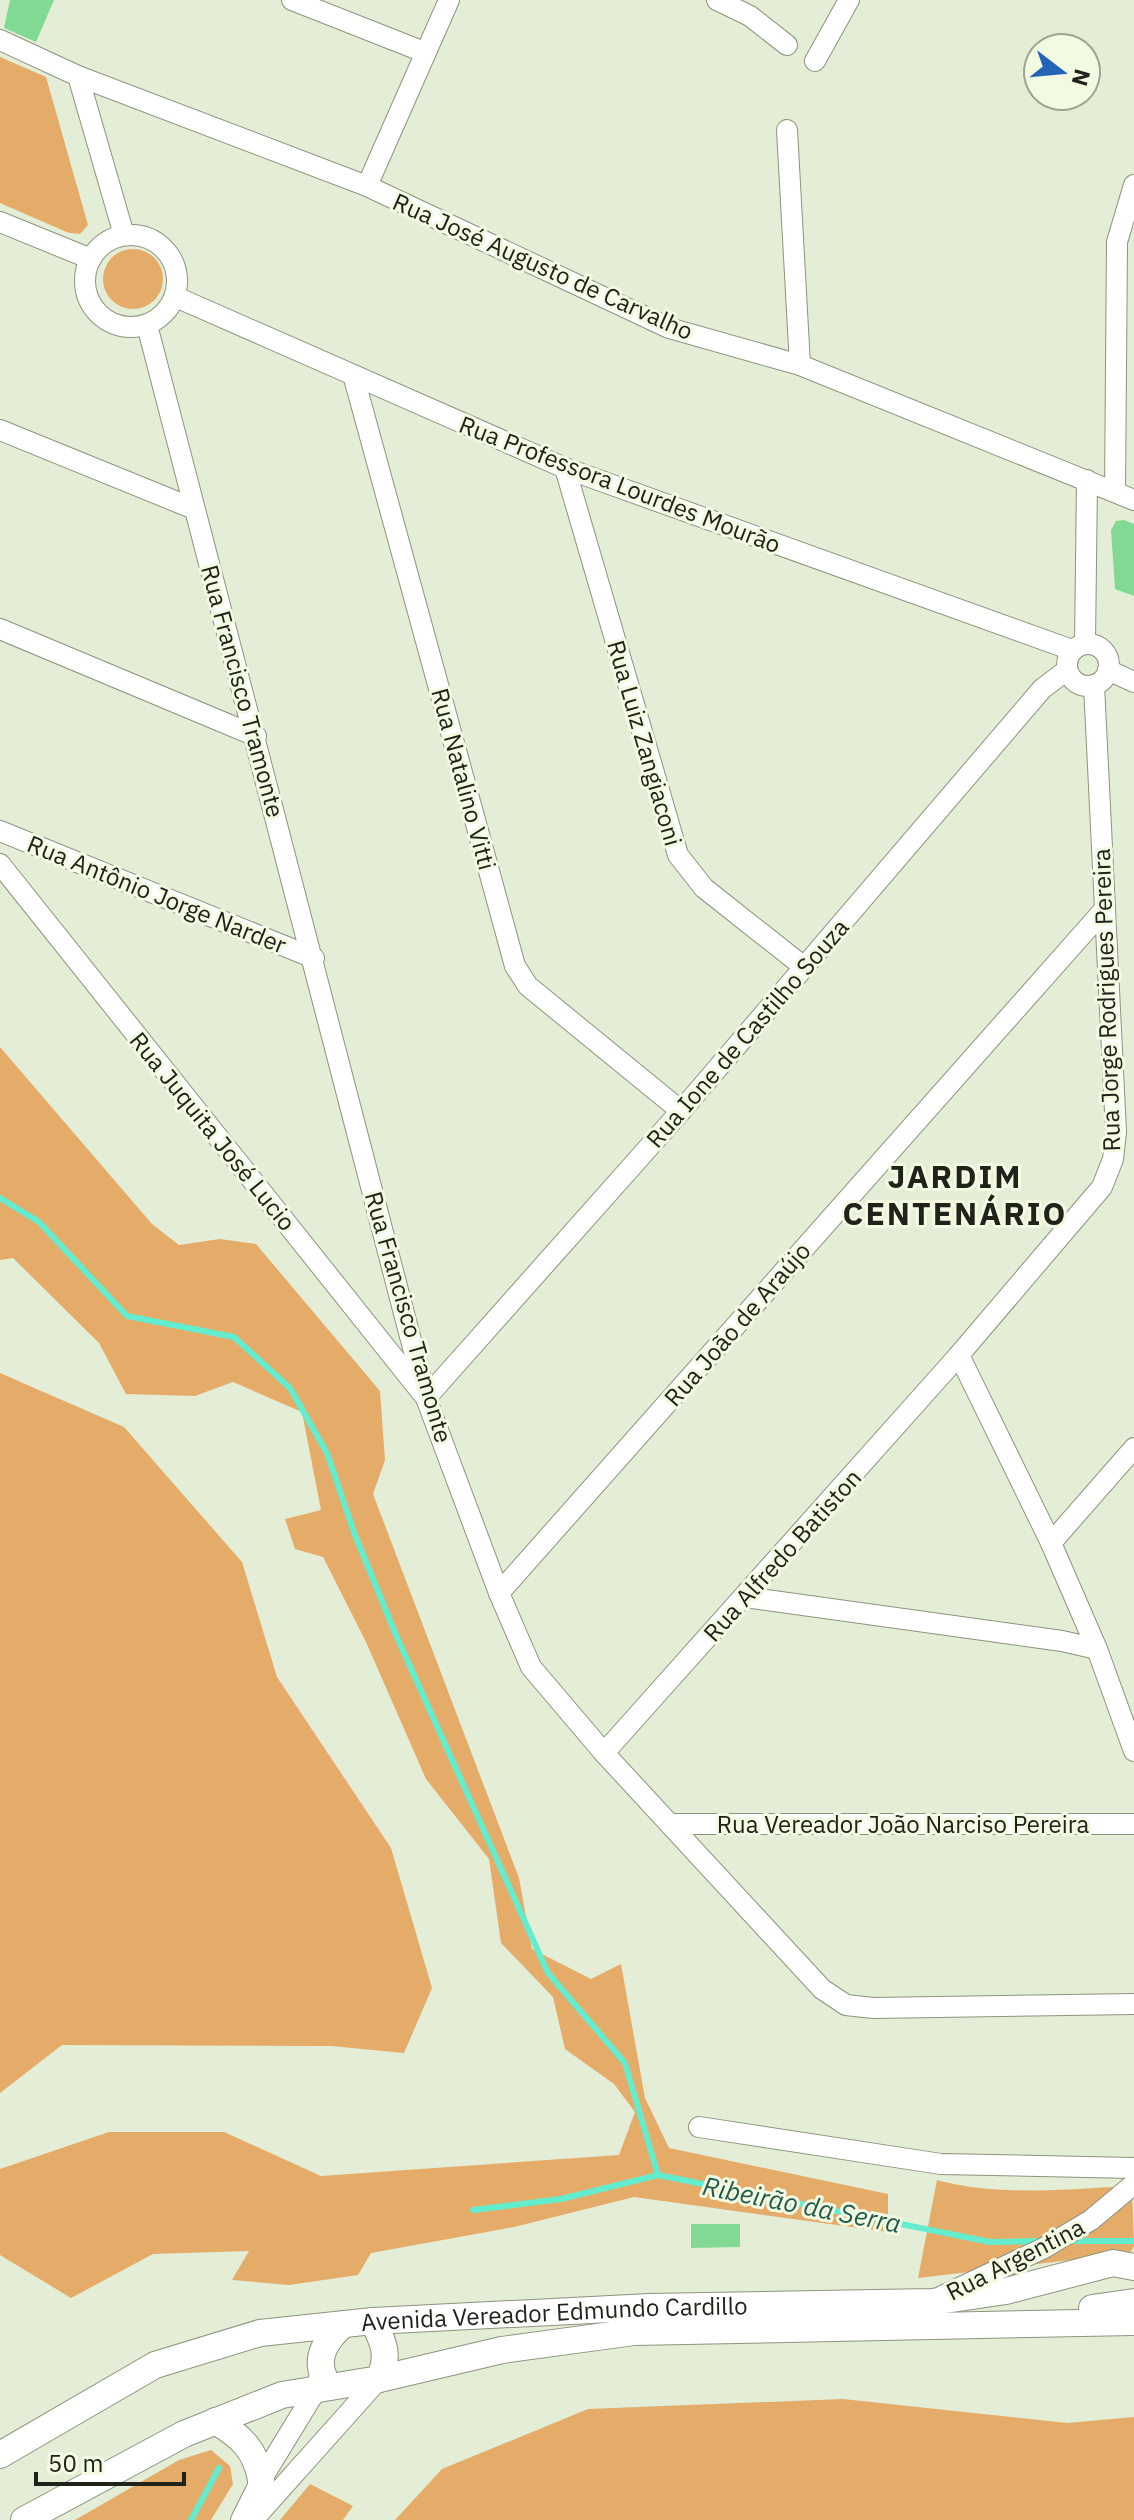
<svg xmlns="http://www.w3.org/2000/svg" width="1134" height="2520" viewBox="0 0 1134 2520" font-family="'IBM Plex Sans',sans-serif">
  <style>
    .green { fill: #e5ac69 }
    .lines { fill: none; stroke-linecap: round; stroke-linejoin: round }
    .stream { stroke: #63edce; stroke-width: 6 }
    .building { fill: #82d994 }
    .minor-casing { stroke: #8c947e; stroke-width: 22 }
    .major-casing { stroke: #8c947e; stroke-width: 28 }
    .minor { stroke: #fff; stroke-width: 20 }
    .major { stroke: #fff; stroke-width: 26 }
    .labels { text-anchor: middle; dominant-baseline: central; stroke-width: 6; stroke-linejoin: round; paint-order: stroke }
    .street-label { font-size: 24px; fill: #20231a; stroke: #f2fae2 }
    .water-label { font-size: 26px; font-style: italic; fill: #225b4e; stroke: #f2fae2 }
    .district-label { font-size: 32px; font-weight: bold; letter-spacing: 2px; fill: #20231a; stroke: #f2fae2 }
  </style>
  <rect width="100%" height="100%" fill="#e4edd5"/>
  <g class="green">
    <polygon points="0,57 46,77 88,225 80,234 69,233 0,203"/>
    <circle cx="133" cy="279" r="30"/>
    <polygon points="0,1047 152,1224 179,1245 220,1239 256,1244 380,1391 385,1460 373,1494 519,1878 532,1949 591,1979 621,1964 645,2098 669,2148 888,2194 888,2232 634,2197 514,2227 371,2253 358,2275 289,2285 232,2280 249,2251 153,2254 71,2298 0,2255 0,2169 109,2132 224,2132 321,2176 619,2155 635,2112 614,2084 565,2049 553,1997 501,1943 489,1859 426,1779 366,1642 323,1557 295,1549 285,1519 321,1510 302,1412 233,1382 195,1396 126,1394 99,1343 13,1258 0,1260"/>
    <polygon points="0,1373 124,1427 242,1562 277,1677 391,1848 432,1988 404,2053 331,2046 62,2045 0,2093"/>
    <path d="M937 2180C998 2197 1070 2189 1132 2186L1134 2246 1130 2253 918 2278Z"/>
    <polygon points="843,2399 1067,2423 1134,2417 1134,2520 395,2520 442,2469 588,2409"/>
    <polygon points="211,2450 230,2466 233,2484 211,2520 75,2520 179,2460"/>
    <polygon points="310,2484 353,2506 343,2520 280,2520"/>
  </g>
  <g class="lines">
    <g class="stream">
      <polyline points="0,1198 39,1222 127,1316 234,1337 290,1388 327,1453 355,1535 396,1635 548,1973 625,2063 658,2175"/>
      <polyline points="473,2210 561,2199 658,2175 990,2242 1043,2241"/>
      <polyline points="1070,2241 1134,2241"/>
      <polyline points="191,2520 219,2468"/>
    </g>
  </g>
  <g class="building">
    <polygon points="10,0 54,0 36,42 4,28"/>
    <polygon points="1124,520 1134,524 1134,596 1115,589 1111,530 1116,521"/>
    <polygon points="691,2224 740,2224 740,2247 691,2248"/>
  </g>
  <g class="lines">
    <defs>
      <g id="minor">
        <polyline points="292,0 424,52"/>
        <polyline points="717,0 750,16 787,45"/>
        <polyline points="0,40 78,76 367,186 669,328 800,365 1134,500"/>
        <polyline points="815,61 849,0"/>
        <polyline points="78,76 124,235"/>
        <polyline points="787,130 800,365"/>
        <polyline points="367,186 449,0"/>
        <polyline points="0,222 91,259"/>
        <circle cx="131" cy="281" r="46"/>
        <polyline points="176,297 565,468 1072,650"/>
        <polyline points="147,325 426,1398 499,1593 531,1667 604,1753 822,1989 846,2005 873,2008 1134,2004"/>
        <polyline points="354,378 515,966 528,986 681,1111"/>
        <polyline points="0,430 192,508"/>
        <polyline points="565,468 678,855 704,888 804,967"/>
        <polyline points="1115,492 1117,242 1134,185"/>
        <polyline points="0,629 256,736"/>
        <circle cx="1088" cy="665" r="21"/>
        <polyline points="1085,644 1087,480"/>
        <polyline points="1108,670 1134,682"/>
        <polyline points="0,831 314,958"/>
        <polyline points="0,864 426,1398 681,1111 1042,689 1067,670"/>
        <polyline points="959,1355 1051,1543 1097,1649 1134,1751"/>
        <polyline points="1051,1543 1134,1448"/>
        <polyline points="499,1593 1103,911"/>
        <polyline points="745,1597 1062,1641 1097,1649"/>
        <polyline points="604,1753 959,1355 1102,1187 1113,1159 1116,1132 1094,685"/>
        <polyline points="671,1824 1134,1824"/>
        <polyline points="699,2127 941,2164 1134,2168"/>
        <polyline points="942,2296 1044,2248 1091,2220 1134,2184"/>
        <polyline points="241,2520 261,2480 316,2390"/>
        <polyline points="253,2520 379,2379"/>
      </g>
      <g id="major">
        <polyline points="1092,2308 1134,2302"/>
        <path d="M373 2321C384 2343 390 2356 379 2379"/>
        <path d="M316 2390 324 2377C314 2356 329 2336 344 2324"/>
        <path d="M215 2421C241 2436 256 2450 261 2480"/>
        <path id="s1" d="M0 2455 155 2365 260 2333 373 2321 650 2307 932 2302 1006 2291 1113 2263 1134 2267"/>
        <polyline points="24,2520 184,2434 282,2395 379,2379 502,2350 634,2332 1134,2322"/>
      </g>
    </defs>
    <use href="#minor" class="minor-casing"/>
    <use href="#major" class="major-casing"/>
    <use href="#minor" class="minor"/>
    <use href="#major" class="major"/>
  </g>
  <g class="labels">
    <g class="street-label">
      <text transform="translate(543 266) rotate(24)">Rua José Augusto de Carvalho</text>
      <text transform="translate(620 484) rotate(21)">Rua Professora Lourdes Mourão</text>
      <text transform="translate(243 691) rotate(75)">Rua Francisco Tramonte</text>
      <text transform="translate(645 743) rotate(74)">Rua Luiz Zangiaconi</text>
      <text transform="translate(464 779) rotate(75)">Rua Natalino Vitti</text>
      <text transform="translate(157 894) rotate(22)">Rua Antônio Jorge Narder</text>
      <text transform="translate(1106 1000) rotate(-92)">Rua Jorge Rodrigues Pereira</text>
      <text transform="translate(747 1033) rotate(-49)">Rua Ione de Castilho Souza</text>
      <text transform="translate(213 1131) rotate(51)">Rua Juquita José Lucio</text>
      <text transform="translate(409 1317) rotate(74)">Rua Francisco Tramonte</text>
      <text transform="translate(737 1324) rotate(-49)">Rua João de Araújo</text>
      <text transform="translate(782 1555) rotate(-48)">Rua Alfredo Batiston</text>
      <text x="903" y="1824">Rua Vereador João Narciso Pereira</text>
      <text transform="translate(1015 2259) rotate(-27)">Rua Argentina</text>
      <text stroke="none"><textPath href="#s1" startOffset="584">Avenida Vereador Edmundo Cardillo</textPath></text>
    </g>
    <g class="water-label">
      <text transform="translate(802 2204) rotate(11)">Ribeirão da Serra</text>
    </g>
    <g class="district-label">
      <text x="955" y="1176">JARDIM<tspan x="955" dy="37">CENTENÁRIO</tspan></text>
    </g>
  </g>
  <g transform="translate(1062 72) rotate(106)"><circle r="38" fill="#f2fae2" stroke="#9ea492" stroke-width="2"/>
  <path d="M0-6L14 30L0 20L-14 30Z" fill="#2264b5"/>
  <text y="-12" font-size="22" font-weight="bold" text-anchor="middle" fill="#20231a">N</text>
  </g>
  <path d="M36 2472v12h148v-12" fill="none" stroke="#20231a" stroke-width="4"/>
  <text x="48" y="2472" font-size="24" fill="#20231a" stroke="#f2fae2" stroke-width="6" paint-order="stroke">50 m</text>
</svg>
